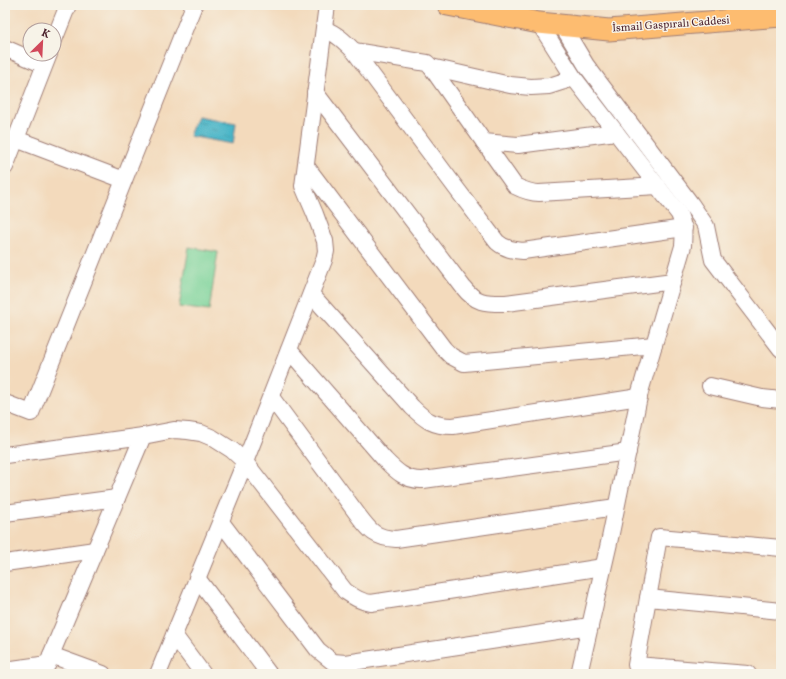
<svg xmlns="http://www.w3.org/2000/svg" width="786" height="679" viewBox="0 0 786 679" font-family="Vollkorn,serif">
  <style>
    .pitch { fill: #7ad399; stroke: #627962 }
    .water { fill: url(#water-ripples); stroke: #4a6a7a }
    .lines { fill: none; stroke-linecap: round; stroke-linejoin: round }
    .minor-casing { stroke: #9e7c74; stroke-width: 18 }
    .major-casing { stroke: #9e7c74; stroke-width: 23 }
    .minor { stroke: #fff; stroke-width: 16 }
    .major { stroke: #fdbc70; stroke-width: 21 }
    .labels { text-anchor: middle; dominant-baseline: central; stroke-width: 3; stroke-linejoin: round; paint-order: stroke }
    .street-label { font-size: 11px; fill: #4a1f2b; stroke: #f7f3e8 }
  </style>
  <defs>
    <pattern id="water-ripples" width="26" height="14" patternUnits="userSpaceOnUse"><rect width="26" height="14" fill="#4bb6c8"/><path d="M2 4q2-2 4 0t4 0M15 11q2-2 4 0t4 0" fill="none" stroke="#4093a3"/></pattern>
  </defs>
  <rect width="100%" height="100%" fill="#f7f3e8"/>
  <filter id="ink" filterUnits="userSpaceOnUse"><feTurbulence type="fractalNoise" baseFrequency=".025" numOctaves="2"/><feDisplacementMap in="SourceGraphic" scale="8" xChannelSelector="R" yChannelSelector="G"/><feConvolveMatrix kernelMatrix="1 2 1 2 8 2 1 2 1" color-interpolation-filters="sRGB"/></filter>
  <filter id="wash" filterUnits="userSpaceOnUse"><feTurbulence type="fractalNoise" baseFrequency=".012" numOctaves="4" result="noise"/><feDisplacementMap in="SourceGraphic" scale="16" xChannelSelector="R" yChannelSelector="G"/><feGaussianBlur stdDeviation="0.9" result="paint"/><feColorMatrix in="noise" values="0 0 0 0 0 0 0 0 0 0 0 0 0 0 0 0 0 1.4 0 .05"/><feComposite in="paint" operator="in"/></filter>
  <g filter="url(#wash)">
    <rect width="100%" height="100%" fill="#f3dabc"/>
    <polygon class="pitch" points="189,247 218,252 209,311 179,307"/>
    <polygon class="water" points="197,116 236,123 233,144 189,136"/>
  </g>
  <g filter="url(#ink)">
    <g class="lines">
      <defs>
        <g id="minor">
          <path d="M539 23 574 78 679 214C684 226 684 233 683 246L640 392 609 543 579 674"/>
          <polyline points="562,25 586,65 691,204 706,226 713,260 781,349"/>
          <path d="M324 29C336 33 345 42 354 51L456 188 497 242C505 249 513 250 523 251L684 228"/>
          <polyline points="54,40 68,5"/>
          <polyline points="5,48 44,65"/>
          <path d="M354 51 427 63 431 67 515 186C523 190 530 193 539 193L658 186"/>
          <polyline points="431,67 510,85 531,87 549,86 574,78"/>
          <path d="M315 92 463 287C476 304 487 303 506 303L673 281"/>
          <polyline points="16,139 124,180"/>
          <polyline points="484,142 518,145 616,132"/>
          <polyline points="306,166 444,349 451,356 464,363 654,345"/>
          <polyline points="5,167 49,54"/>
          <path d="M311 294 412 407C425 420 433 426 453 426L639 397"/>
          <path d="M289 350 385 460C396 471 406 481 423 480L628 452"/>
          <polyline points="710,386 762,398 781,400"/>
          <path d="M271 397 358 515C370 531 375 538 396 539L616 507"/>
          <polyline points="5,403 31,413 194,5"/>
          <path d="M5 455 143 436 174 430 188 431 201 433 213 438 232 450 245 462 345 591C354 597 361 602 371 603L603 567"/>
          <polyline points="5,513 117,498"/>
          <polyline points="221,522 318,650 333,662 346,663 590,626"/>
          <polyline points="5,563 95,550"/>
          <polyline points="197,578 269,674"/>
          <polyline points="648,598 781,611"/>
          <polyline points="174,635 203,674"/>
          <polyline points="51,655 103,674"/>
          <polyline points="5,670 48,664"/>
          <polyline points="43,674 143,436"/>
          <polyline points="158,674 245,462 324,260 326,251 325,241 315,214 303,186 327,5"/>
          <polyline points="748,674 636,665 659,537 781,548"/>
        </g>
        <polyline id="major" points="448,5 539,23 609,30 781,16"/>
      </defs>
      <use href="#minor" class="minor-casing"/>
      <use href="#major" class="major-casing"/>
      <use href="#minor" class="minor"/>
      <use href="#major" class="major"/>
    </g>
  </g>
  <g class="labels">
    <g class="street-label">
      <text transform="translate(671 25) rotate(-4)">İsmail Gaspıralı Caddesi</text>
    </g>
  </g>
  <rect width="786" height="679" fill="none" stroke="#f7f3e8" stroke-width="20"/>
  <g transform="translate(42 42) rotate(24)"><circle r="19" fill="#f7f3e8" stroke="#b29e9c"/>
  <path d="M0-3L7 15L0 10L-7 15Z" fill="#d1495b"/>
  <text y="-6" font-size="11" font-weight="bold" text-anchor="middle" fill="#4a1f2b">K</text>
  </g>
</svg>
